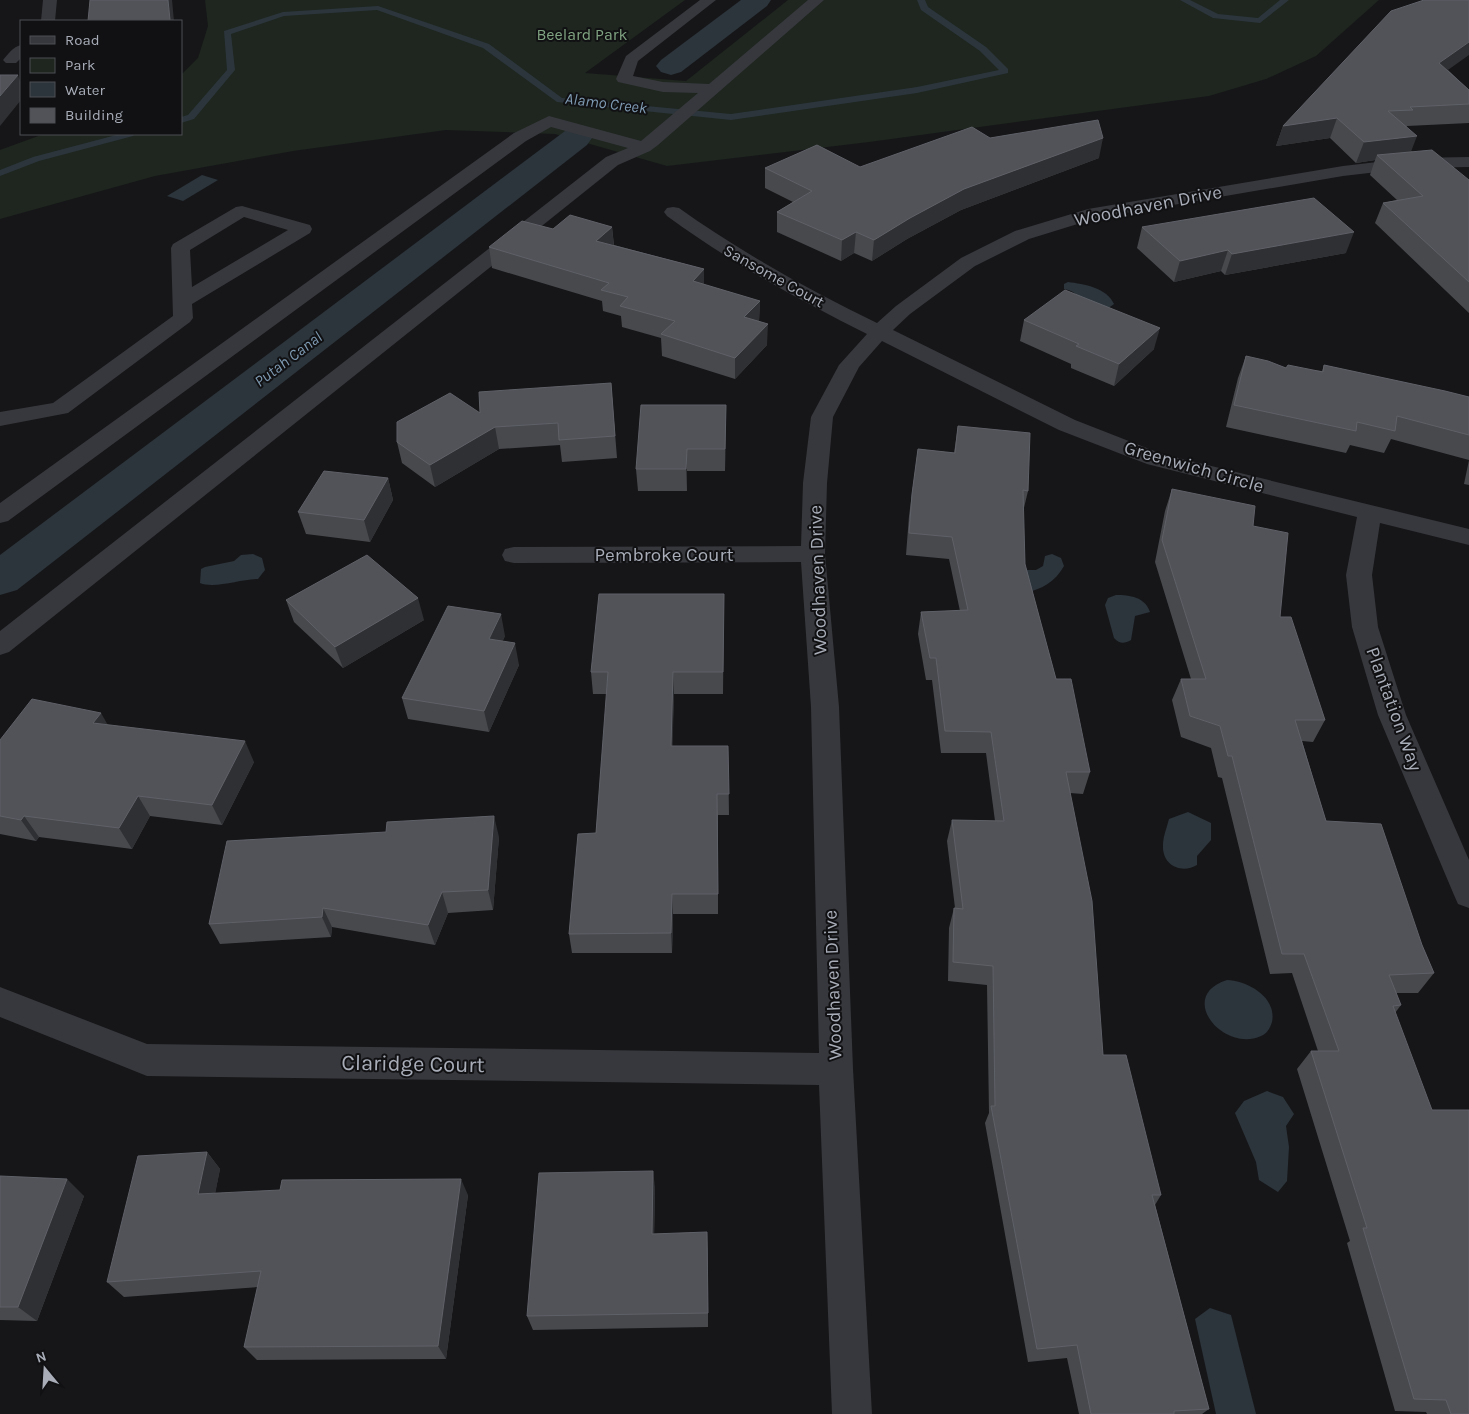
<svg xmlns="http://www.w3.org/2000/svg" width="1469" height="1414" viewBox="0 0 1469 1414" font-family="Karla,sans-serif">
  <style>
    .green { fill: #1e261f }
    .water { fill: #2c353c }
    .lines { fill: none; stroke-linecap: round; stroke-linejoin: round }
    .stream { fill: #2c353c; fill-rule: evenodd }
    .canal { fill: #2c353c; fill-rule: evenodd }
    .service { fill: #37383d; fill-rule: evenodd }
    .minor { fill: #37383d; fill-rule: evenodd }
    .wall { fill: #47494d }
    .shaded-wall { fill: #2f3033 }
    .building { fill: #525359; stroke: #5f6168 }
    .labels { text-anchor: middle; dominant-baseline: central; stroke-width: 4; stroke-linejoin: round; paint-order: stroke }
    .far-park-label { font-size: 16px; fill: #7fa381; stroke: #111113 }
    .far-water-label { font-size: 16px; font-style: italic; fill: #7f9bb3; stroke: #111113 }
    .far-street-label { font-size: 16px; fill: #a8adb8; stroke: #111113 }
    .street-label { font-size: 19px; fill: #a8adb8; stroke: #111113 }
    .near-street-label { font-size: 22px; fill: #a8adb8; stroke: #111113 }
  </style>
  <rect width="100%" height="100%" fill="#161618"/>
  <polygon class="green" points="205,0 685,0 585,73 686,81 788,0 1379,0 1316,56 1266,79 1209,96 869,142 667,166 555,134 446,130 293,151 155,176 0,219 0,150 44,134 181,134 181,75 198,58 208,26"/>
  <g class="water">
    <polygon points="202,175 218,180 183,201 167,196"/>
    <path d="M1068 282C1084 284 1107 288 1114 304L1107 309 1081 304C1078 294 1074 291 1064 289V284Z"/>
    <path d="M253 554 262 558 265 570 258 579C241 579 215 589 200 583L201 569 205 567 234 561 241 555Z"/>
    <path d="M1052 554 1061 558 1064 566C1055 582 1042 589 1025 593L1018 570H1036L1043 566 1045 556Z"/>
    <path d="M1116 595C1130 595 1145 597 1150 612L1135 616 1131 640C1124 644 1120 644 1114 638L1105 605 1108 598Z"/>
    <path d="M1188 812 1211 823V840L1197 856V865C1182 874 1162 866 1163 845 1163 837 1167 827 1169 819Z"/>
    <path d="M1227 980C1248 981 1277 997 1272 1022 1270 1028 1267 1034 1261 1036 1223 1053 1176 996 1227 980Z"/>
    <polygon points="1267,1091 1283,1097 1294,1114 1286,1126 1289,1147 1287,1181 1278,1192 1259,1180 1256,1162 1235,1113 1244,1101"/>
    <polygon points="1210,1308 1231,1315 1256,1414 1216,1414 1195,1319"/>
  </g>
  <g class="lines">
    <g class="stream">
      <polygon points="917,0 925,0 928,7 986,47 1008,69 1008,73 917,93 731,120 557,102 483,48 377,10 284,16 231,34 235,70 194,119 181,123 181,117 188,115 227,70 224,31 283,12 378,6 489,44 562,98 731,114 917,87 999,70 980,51 921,10"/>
      <polygon points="1180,0 1190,0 1218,14 1258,18 1280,0 1289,0 1260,23 1213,18"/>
      <polygon points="120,134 135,134 133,136 39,161 0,176 0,170 33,157"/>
    </g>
    <g class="canal">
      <polygon points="741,0 771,0 767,6 681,72 671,75 661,72 656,66 661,60"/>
      <polygon points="576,129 587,131 592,138 587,145 17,590 0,595 0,555 565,131"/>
    </g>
    <g class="service">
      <polygon points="700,0 716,0 638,61 633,76 663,82 709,84 808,0 824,0 658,145 650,151 618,165 9,652 0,655 0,631 606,157 628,148 551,127 526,141 8,521 0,523 0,503 514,133 549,116 641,141 698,93 663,92 618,82 616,79 626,56"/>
      <path d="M242 206 310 225 312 229 310 233 192 304 193 318 190 322 68 413 0 426V412L53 403 173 316 171 248 173 244 236 207ZM244 217 288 230 192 287 190 250Z"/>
    </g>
    <g class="minor">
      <polygon points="43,0 57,0 55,21 41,21"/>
      <path d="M21 45V58L16 63H6L3 60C8 54 13 47 21 45Z"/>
      <path d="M1469 157V167L1412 168 1343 176 1097 218 1029 239 975 266 910 314 893 330 1075 420 1162 454 1469 529V545L1380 523 1372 575 1378 627 1406 715 1469 860V908L1458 904 1454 895 1378 715 1352 627 1346 575 1357 517 1147 464 1059 430 882 341 859 367 833 417 827 483 825 554 839 707 853 1069 872 1414H832L819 1085 147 1076 0 1017V987L147 1044 819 1053 811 707 801 562 514 563 505 561 502 555 505 549 514 547 801 546 803 483 811 417 839 365 867 334C797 299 730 262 667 216L664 212 667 208 673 207 679 208C742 253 808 289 877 323L896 306 961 258 1015 231 1088 209 1343 166 1412 158Z"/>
    </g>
  </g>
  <g class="wall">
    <polygon points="1448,70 1469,90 1469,123 1407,126 1406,128 1411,151 1469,180 1469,313 1375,223 1383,203 1397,200 1370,175 1375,160 1356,163 1330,138 1276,146 1283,126"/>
    <polygon points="990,138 1099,158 961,210 907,239 872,261 854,253 841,261 777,232 777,212 793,202 765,188 765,168 860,167"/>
    <polygon points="612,227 614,245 704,269 704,285 760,301 759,321 767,345 735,379 662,356 661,338 622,327 621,316 603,311 602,301 492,268 489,247 553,229"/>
    <polygon points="1142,227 1346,253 1225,275 1221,271 1174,282 1137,248"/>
    <polygon points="1024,320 1154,349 1114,386 1071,368 1071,364 1020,341"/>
    <polygon points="1246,356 1286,368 1322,371 1324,365 1469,397 1469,460 1391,439 1384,453 1350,445 1346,453 1226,427 1238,378"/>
    <polygon points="611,383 617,458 562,462 560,445 499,449 435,487 402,463 397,442 480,413"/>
    <polygon points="726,405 725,471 687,471 687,491 638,491 636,469"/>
    <polygon points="958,426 1028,491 1023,512 1025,564 1056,679 1090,772 1083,794 1070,793 1103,1055 1161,1195 1155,1205 1209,1409 1202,1414 1079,1414 1067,1358 1028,1362 985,1123 989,1113 987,985 948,981 949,928 954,908 955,908 947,841 952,820 995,821 986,753 941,753 932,680 926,680 918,634 921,612 960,611 949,559 906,555 909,516 918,449 954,453"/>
    <polygon points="1469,460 1469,485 1464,484"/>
    <polygon points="388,478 393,500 370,542 306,534 298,512"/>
    <polygon points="1172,489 1253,526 1280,617 1325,720 1313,742 1302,741 1326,821 1422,945 1434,973 1418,993 1396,993 1401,1005 1395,1013 1469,1414 1427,1414 1426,1412 1395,1411 1347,1243 1350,1241 1297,1069 1311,1051 1318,1051 1292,973 1270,974 1222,778 1218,777 1211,748 1181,737 1172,700 1181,679 1191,679 1155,562 1165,511"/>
    <polygon points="724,594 723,694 674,694 672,746 728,746 729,815 718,815 718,914 673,914 672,953 572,953 569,934 596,833 607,694 593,694 591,672"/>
    <polygon points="286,600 424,620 343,668 294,622"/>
    <polygon points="505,636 502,642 519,665 489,732 408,719 402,698"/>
    <polygon points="108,725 254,762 222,825 150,816 132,849 39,837 36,841 0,834 0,740"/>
    <polygon points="499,837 493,910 448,913 435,945 332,927 331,937 220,944 209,924"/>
    <polygon points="207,1152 220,1169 215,1193 468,1195 446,1359 257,1360 244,1347 258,1287 124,1297 107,1282"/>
    <polygon points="0,1176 84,1196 37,1321 0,1320"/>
    <polygon points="655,1187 654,1234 708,1248 708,1327 533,1330 527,1316"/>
  </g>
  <g class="shaded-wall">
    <polygon points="168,0 172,0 174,21 170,21"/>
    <polygon points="1469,42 1469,55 1431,82 1439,63"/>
    <polygon points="18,75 21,84 21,100 0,126 0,96"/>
    <polygon points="1337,118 1330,138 1276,146 1283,126"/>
    <polygon points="1417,136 1409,157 1377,155 1375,160 1356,163 1364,142"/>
    <polygon points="1103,138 1099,158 961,210 907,239 872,261 874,240 910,218 964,189"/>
    <polygon points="612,227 614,248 596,241"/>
    <polygon points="856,232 854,253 841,261 842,240"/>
    <polygon points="1354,232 1346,253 1225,275 1232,254"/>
    <polygon points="1228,250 1221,271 1174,282 1180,261"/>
    <polygon points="704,269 704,290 693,281"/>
    <polygon points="760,301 759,323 744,317"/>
    <polygon points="768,324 767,345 735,379 735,358"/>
    <polygon points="1160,328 1154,349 1114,386 1119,364"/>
    <polygon points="726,405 726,426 725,471 725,449"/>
    <polygon points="495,427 499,449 435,487 430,465"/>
    <polygon points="687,449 687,491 686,469"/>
    <polygon points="388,478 393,500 370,542 364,520"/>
    <polygon points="418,598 424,620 343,668 335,647"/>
    <polygon points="501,614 505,636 493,661 489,639"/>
    <polygon points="515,643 519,665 489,732 484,711"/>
    <polygon points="673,672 674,694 672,767 671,746"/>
    <polygon points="101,713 113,734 93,723"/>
    <polygon points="245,741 254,762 222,825 212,805"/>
    <polygon points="138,796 150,816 132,849 119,828"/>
    <polygon points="24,816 39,837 36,841 21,820"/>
    <polygon points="494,816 499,837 493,910 488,890"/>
    <polygon points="442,892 448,913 435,945 428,925"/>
    <polygon points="672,894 673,914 672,953 671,933"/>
    <polygon points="323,908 332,927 331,937 322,917"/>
    <polygon points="207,1152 220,1169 212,1210 198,1194"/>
    <polygon points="653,1171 655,1187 654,1249 652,1234"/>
    <polygon points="67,1179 84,1196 37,1321 18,1307"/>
    <polygon points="461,1179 468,1195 446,1359 438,1346"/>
    <polygon points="707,1232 708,1248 708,1327 708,1313"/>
  </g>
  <g class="building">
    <polygon points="90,0 168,0 170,20 170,21 88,21"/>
    <polygon points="1424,0 1469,0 1469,42 1439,63 1469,90 1469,104 1410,107 1413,110 1388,111 1417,136 1364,142 1337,118 1283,126 1391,11"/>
    <polygon points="0,75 18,75 0,96"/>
    <polygon points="1098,120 1103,138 964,189 910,218 874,240 856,232 842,240 777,212 812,191 765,168 817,145 860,167 972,127 990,138"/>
    <polygon points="1432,150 1469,180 1469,282 1383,203 1423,196 1377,155"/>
    <polygon points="1314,198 1354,232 1232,254 1228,250 1180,261 1142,227"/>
    <polygon points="570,215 612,227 596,241 704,269 693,281 760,301 744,317 768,324 735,358 661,334 675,321 620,306 628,297 601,290 609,283 489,247 522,221 553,229"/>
    <polygon points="1065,290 1160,328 1119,364 1076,346 1079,344 1024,320"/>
    <polygon points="1246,356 1268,361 1286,368 1288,365 1323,372 1324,365 1445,391 1469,397 1469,435 1397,416 1395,431 1357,422 1356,431 1234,405"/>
    <polygon points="611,383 615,436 559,440 558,423 495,427 430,465 397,442 397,422 450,393 480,413 479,392"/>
    <polygon points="641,405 726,405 725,449 687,449 686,469 636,469"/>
    <polygon points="958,426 1030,433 1028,491 1023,490 1025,564 1056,679 1071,679 1090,772 1066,772 1092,901 1103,1055 1126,1055 1161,1195 1152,1195 1209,1409 1174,1411 1174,1414 1091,1414 1077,1345 1037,1349 991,1106 995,1106 993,966 953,962 954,908 963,909 952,820 1004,821 991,732 945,731 936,658 930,658 921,612 968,610 952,537 909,533 912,494 918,449 955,453"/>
    <polygon points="324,471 388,478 364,520 298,512"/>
    <polygon points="1172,489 1255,506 1253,526 1288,533 1280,617 1291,617 1325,720 1295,720 1326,821 1381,824 1422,945 1434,973 1389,975 1401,1005 1393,1006 1432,1110 1469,1110 1469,1414 1451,1414 1446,1400 1414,1399 1363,1228 1367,1228 1311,1051 1339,1051 1304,954 1282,954 1232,756 1228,756 1220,726 1190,716 1181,679 1206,679 1162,540"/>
    <polygon points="367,555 418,598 335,647 286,600"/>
    <polygon points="599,594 724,594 723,672 673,672 671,746 728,746 729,794 717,794 718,894 672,894 671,933 569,934 578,834 596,833 608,672 591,672"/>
    <polygon points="448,606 501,614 489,639 515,643 484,711 402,698"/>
    <polygon points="32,699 101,713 93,723 245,741 212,805 138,796 119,828 24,816 21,820 0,816 0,740"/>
    <polygon points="494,816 488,890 442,892 428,925 323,908 322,917 209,924 227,841 386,832 387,822"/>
    <polygon points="207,1152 198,1194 280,1190 282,1180 461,1179 438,1346 244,1347 261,1271 107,1282 138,1156"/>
    <polygon points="653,1171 652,1234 707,1232 708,1313 527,1316 539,1173"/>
    <polygon points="0,1176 67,1179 18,1307 0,1307"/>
  </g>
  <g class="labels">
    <g class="far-park-label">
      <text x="582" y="34">Beelard Park</text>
    </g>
    <g class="far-water-label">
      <text transform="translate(606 103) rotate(7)">Alamo Creek</text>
      <text transform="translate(288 359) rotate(-37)">Putah Canal</text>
    </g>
    <g class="far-street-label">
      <text transform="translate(774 276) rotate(29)">Sansome Court</text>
    </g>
    <g class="street-label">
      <text transform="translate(1148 206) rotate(-11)">Woodhaven Drive</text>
      <text transform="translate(1194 467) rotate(16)">Greenwich Circle</text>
      <text x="664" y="555">Pembroke Court</text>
      <text transform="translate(818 580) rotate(-92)">Woodhaven Drive</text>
      <text transform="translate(1394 709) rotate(70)">Plantation Way</text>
      <text transform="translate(833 985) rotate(-92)">Woodhaven Drive</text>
    </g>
    <g class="near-street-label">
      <text transform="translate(413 1064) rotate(1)">Claridge Court</text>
    </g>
  </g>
  <rect x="20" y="20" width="162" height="115" fill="#111113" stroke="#4d4f55"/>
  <rect x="30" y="36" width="25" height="8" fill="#37383d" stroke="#4d4f55"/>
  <text x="65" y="45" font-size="15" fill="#a8adb8">Road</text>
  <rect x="30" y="58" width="25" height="15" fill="#1e261f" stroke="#4d4f55"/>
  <text x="65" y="70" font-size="15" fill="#a8adb8">Park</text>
  <rect x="30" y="82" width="25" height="15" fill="#2c353c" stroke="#4d4f55"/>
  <text x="65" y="95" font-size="15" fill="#a8adb8">Water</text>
  <rect x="30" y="108" width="25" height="15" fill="#525359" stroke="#4d4f55"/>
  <text x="65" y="120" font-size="15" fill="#a8adb8">Building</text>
  <g transform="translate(45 1369) rotate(342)" stroke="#111113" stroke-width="4" paint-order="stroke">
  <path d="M0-4L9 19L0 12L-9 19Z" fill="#a8adb8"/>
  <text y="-8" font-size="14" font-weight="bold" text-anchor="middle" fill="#a8adb8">N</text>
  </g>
</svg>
